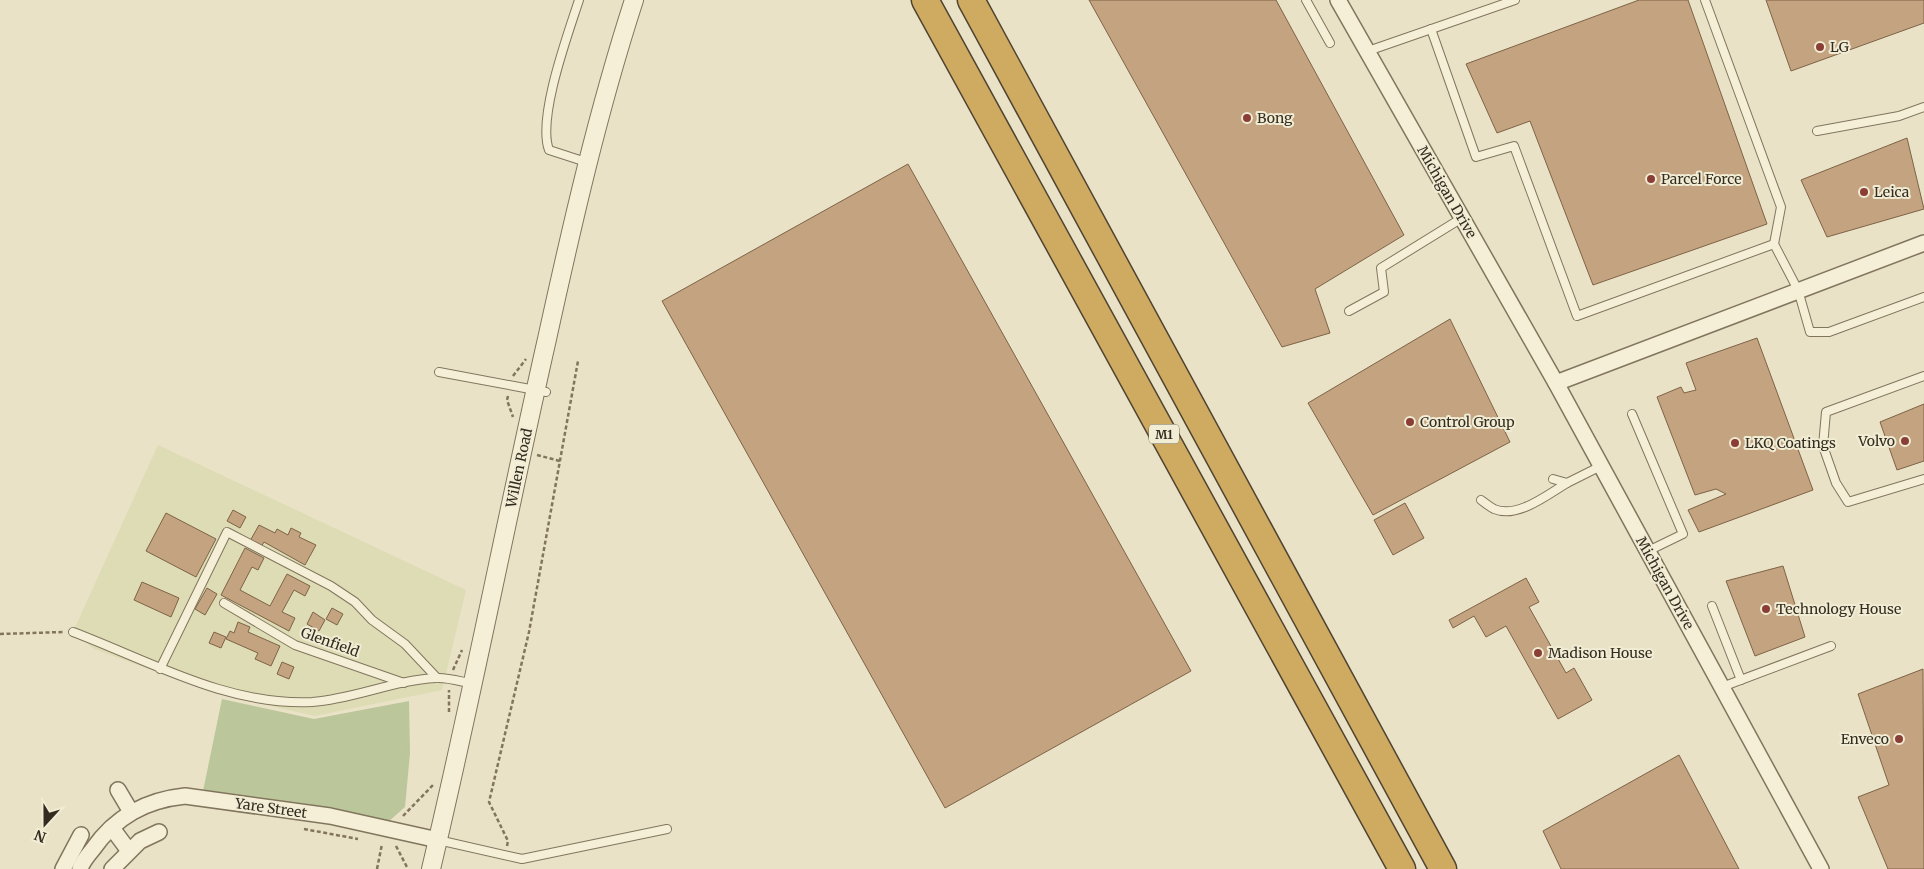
<svg xmlns="http://www.w3.org/2000/svg" width="1924" height="869" viewBox="0 0 1924 869" font-family="Merriweather,serif">
  <style>
    .farmland { fill: #dddcb4 }
    .green { fill: #bcc69b }
    .building { fill: #c3a380; stroke: #7e6346 }
    .lines { fill: none; stroke-linecap: round; stroke-linejoin: round }
    .service-casing { stroke: #82755e; stroke-width: 10 }
    .minor-casing { stroke: #82755e; stroke-width: 18 }
    .tertiary-casing { stroke: #82755e; stroke-width: 20 }
    .motorway-casing { stroke: #504331; stroke-width: 29 }
    .path { stroke: #82755e; stroke-width: 2.5; stroke-dasharray: 4 2.5; stroke-linecap: butt }
    .service { stroke: #f5efd8; stroke-width: 8 }
    .minor { stroke: #f5efd8; stroke-width: 15 }
    .tertiary { stroke: #f5efd8; stroke-width: 18 }
    .motorway { stroke: #ceab60; stroke-width: 26 }
    .poi-dot { fill: #8a3e35; stroke: #f1ecd4; stroke-width: 2 }
    .labels { text-anchor: middle; dominant-baseline: central; stroke-width: 4; stroke-linejoin: round; paint-order: stroke }
    .shield { fill: #f1ecd4; stroke: #6d6656; stroke-width: 1 }
    .shield-label { font-size: 12px; font-weight: bold; fill: #342c20 }
    .poi-label { font-size: 14px; fill: #342c20; stroke: #f1ecd4; text-anchor: start }
    .street-label { font-size: 14px; fill: #342c20; stroke: #f1ecd4 }
  </style>
  <rect width="100%" height="100%" fill="#e9e2c6"/>
  <polygon class="farmland" points="158,445 466,590 442,690 315,716 218,694 94,649 73,632"/>
  <polygon class="green" points="222,699 314,719 409,701 410,753 405,807 388,822 203,791"/>
  <g class="building">
    <polygon points="1089,0 1276,0 1404,235 1315,289 1330,333 1282,347"/>
    <polygon points="1639,0 1688,0 1767,224 1593,285 1530,121 1497,133 1466,64"/>
    <polygon points="1766,0 1924,0 1924,23 1791,71"/>
    <polygon points="1907,138 1924,209 1827,237 1801,180"/>
    <polygon points="908,164 1191,671 945,808 662,301"/>
    <polygon points="1450,319 1510,442 1373,515 1308,403"/>
    <polygon points="1757,338 1813,490 1699,532 1688,510 1726,494 1716,489 1695,495 1657,397 1681,387 1684,393 1696,390 1686,363"/>
    <polygon points="1924,404 1924,461 1897,470 1880,422"/>
    <polygon points="1405,503 1424,538 1393,555 1374,520"/>
    <polygon points="233,510 246,517 240,528 227,521"/>
    <polygon points="166,513 216,539 196,577 146,551"/>
    <polygon points="259,525 275,533 277,529 288,535 291,528 301,533 299,537 316,545 305,565 264,542 261,547 250,541"/>
    <polygon points="245,548 264,558 258,570 252,567 240,590 270,606 287,574 310,586 305,596 294,590 282,612 295,618 289,631 221,595"/>
    <polygon points="1783,566 1805,637 1755,656 1726,581"/>
    <polygon points="1526,578 1539,602 1529,607 1566,673 1574,668 1592,700 1558,719 1506,626 1486,637 1474,616 1453,628 1449,620"/>
    <polygon points="142,582 179,598 171,617 134,600"/>
    <polygon points="207,588 217,594 205,615 195,609"/>
    <polygon points="332,608 343,614 337,625 326,619"/>
    <polygon points="313,612 325,620 319,631 307,624"/>
    <polygon points="238,622 250,627 248,632 280,646 271,666 255,659 258,653 226,639 230,631 234,633"/>
    <polygon points="214,632 226,637 221,648 209,643"/>
    <polygon points="282,662 294,667 289,679 277,674"/>
    <polygon points="1923,669 1924,869 1888,869 1858,797 1889,785 1858,694"/>
    <polygon points="1679,755 1739,869 1561,869 1543,831"/>
  </g>
  <g class="lines">
    <defs>
      <g id="service">
        <path d="M579 0C568 34 537 118 549 150L586 162"/>
        <polyline points="1306,0 1330,43"/>
        <polyline points="1705,0 1781,207 1774,244"/>
        <polyline points="1431,29 1476,157 1514,146 1577,316 1774,244 1798,290 1810,332 1829,332 1924,297"/>
        <polyline points="1368,51 1515,0"/>
        <polyline points="1817,131 1899,116 1924,107"/>
        <polyline points="1349,311 1384,292 1381,268 1462,218"/>
        <polyline points="439,372 546,392"/>
        <polyline points="1924,376 1826,412 1823,446 1836,483 1848,502 1924,479"/>
        <polyline points="1632,414 1683,534 1648,551"/>
        <polyline points="1553,479 1567,483 1601,466"/>
        <path d="M1481 500C1485 503 1490 507 1494 509 1518 519 1548 494 1567 483"/>
        <polyline points="224,603 295,645 404,683"/>
        <polyline points="1712,606 1741,680"/>
        <path d="M73 632C150 661 227 706 312 702 354 699 394 680 436 678 448 677 462 682 474 684"/>
        <polyline points="160,669 227,532 331,586 355,602 372,620 405,644 437,678"/>
        <polyline points="1722,687 1831,646"/>
        <polyline points="438,840 522,859 667,829"/>
      </g>
      <g id="minor">
        <polyline points="1338,0 1556,383 1821,869"/>
        <polyline points="1556,383 1924,243"/>
        <polyline points="118,790 131,812"/>
        <polyline points="112,828 129,851"/>
        <polyline points="63,869 81,835"/>
        <path d="M80 869C82 862 88 855 93 849 116 816 146 800 185 796L330 816 438 840"/>
        <polyline points="112,869 140,841 159,832"/>
      </g>
      <path id="tertiary" d="M431 869C473 693 507 515 547 339 572 225 598 111 634 0"/>
      <g id="motorway">
        <polyline points="925,0 1402,869"/>
        <polyline points="971,0 1443,869"/>
      </g>
    </defs>
    <use href="#service" class="service-casing"/>
    <use href="#minor" class="minor-casing"/>
    <use href="#tertiary" class="tertiary-casing"/>
    <use href="#motorway" class="motorway-casing"/>
    <g class="path">
      <polyline points="513,376 526,359"/>
      <polyline points="508,396 507,400 513,417"/>
      <polyline points="537,455 560,461"/>
      <polyline points="0,634 63,632"/>
      <polyline points="453,670 462,650"/>
      <polyline points="449,712 449,690"/>
      <polyline points="403,816 434,784"/>
      <polyline points="304,829 358,839"/>
      <polyline points="396,846 408,869"/>
      <polyline points="507,846 508,841 489,802 529,632 578,361"/>
      <polyline points="377,869 382,844"/>
    </g>
    <use href="#service" class="service"/>
    <use href="#minor" class="minor"/>
    <use href="#tertiary" class="tertiary"/>
    <use href="#motorway" class="motorway"/>
  </g>
  <g class="poi-dot">
    <circle cx="1820" cy="47" r="5"/>
    <circle cx="1247" cy="118" r="5"/>
    <circle cx="1651" cy="179" r="5"/>
    <circle cx="1864" cy="192" r="5"/>
    <circle cx="1410" cy="422" r="5"/>
    <circle cx="1905" cy="441" r="5"/>
    <circle cx="1735" cy="443" r="5"/>
    <circle cx="1766" cy="609" r="5"/>
    <circle cx="1538" cy="653" r="5"/>
    <circle cx="1899" cy="739" r="5"/>
  </g>
  <g class="labels">
    <rect class="shield" x="1149" y="424.5" width="30" height="19" rx="4"/>
    <g class="shield-label">
      <text x="1164" y="434">M1</text>
    </g>
    <g class="poi-label">
      <text x="1830" y="47">LG</text>
      <text x="1257" y="118">Bong</text>
      <text x="1661" y="179">Parcel Force</text>
      <text x="1874" y="192">Leica</text>
      <text x="1420" y="422">Control Group</text>
      <text x="1895" y="441" text-anchor="end">Volvo</text>
      <text x="1745" y="443">LKQ Coatings</text>
      <text x="1776" y="609">Technology House</text>
      <text x="1548" y="653">Madison House</text>
      <text x="1889" y="739" text-anchor="end">Enveco</text>
    </g>
    <g class="street-label">
      <text transform="translate(1447 192) rotate(60)">Michigan Drive</text>
      <text transform="translate(519 468) rotate(-78)">Willen Road</text>
      <text transform="translate(1665 583) rotate(61)">Michigan Drive</text>
      <text transform="translate(330 642) rotate(20)">Glenfield</text>
      <text transform="translate(271 808) rotate(8)">Yare Street</text>
    </g>
  </g>
  <g transform="translate(45 824) rotate(201)" stroke="#f1ecd4" stroke-width="4" paint-order="stroke">
  <path d="M0-4L9 19L0 12L-9 19Z" fill="#342c20"/>
  <text y="-8" font-size="14" font-weight="bold" text-anchor="middle" fill="#342c20">N</text>
  </g>
</svg>
